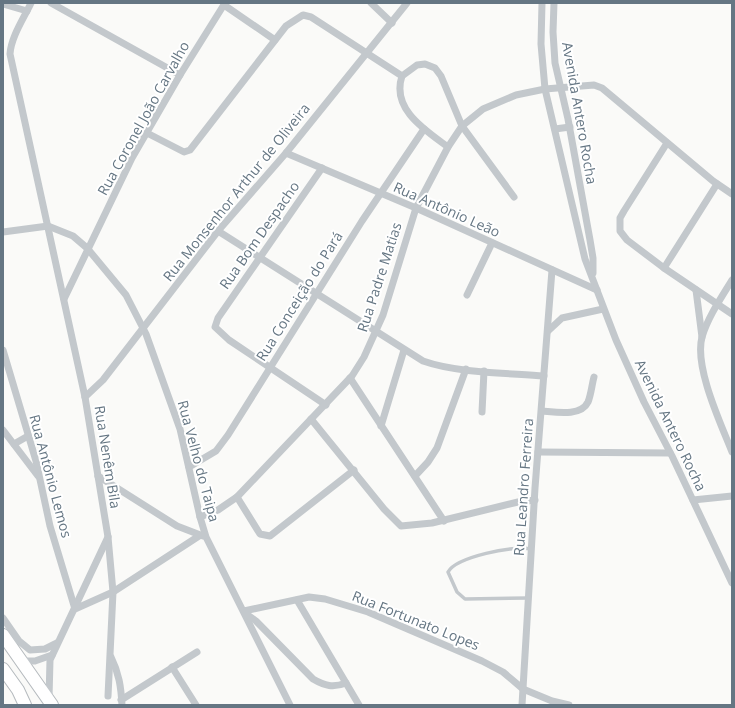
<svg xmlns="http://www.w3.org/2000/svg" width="735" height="708" viewBox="0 0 735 708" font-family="'Open Sans',sans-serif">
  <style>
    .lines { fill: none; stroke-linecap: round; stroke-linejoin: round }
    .primary-casing { stroke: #b5babe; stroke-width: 14 }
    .lane { stroke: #c3c8cc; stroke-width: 3.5 }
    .street { stroke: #c3c8cc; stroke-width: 7 }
    .primary { stroke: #fff; stroke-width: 12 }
    .labels { text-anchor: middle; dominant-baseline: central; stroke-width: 4; stroke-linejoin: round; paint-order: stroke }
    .street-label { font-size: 14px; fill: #657683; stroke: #fff }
  </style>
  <rect width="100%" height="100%" fill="#fafaf8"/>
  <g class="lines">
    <defs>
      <g id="primary">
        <polyline points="3,635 52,705"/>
        <polyline points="3,669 18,690 25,705"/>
      </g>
    </defs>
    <use href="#primary" class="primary-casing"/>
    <path class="lane" d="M528 598 465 599 457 592 448 572C456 557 514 545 531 549"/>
    <g class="street">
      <path d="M31 3C24 18 11 37 10 54L85 397 108 537 113 592 108 696"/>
      <polyline points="51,3 180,75"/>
      <polyline points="371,3 392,23"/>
      <polyline points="542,3 541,44 545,89 585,259 616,340 644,402 672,456 732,583"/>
      <polyline points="554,3 553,32 555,63 568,119 590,240 593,258 593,273"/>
      <polyline points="3,4 27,11"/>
      <polyline points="224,5 275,40"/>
      <polyline points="555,129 570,127"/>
      <polyline points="147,133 184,152 190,150 286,26 303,15 311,17 402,76"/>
      <polyline points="667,143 624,211 620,218 620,231 627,240 664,268 732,314"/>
      <path d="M448 147C425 130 391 109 402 76L417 65 425 64 435 68 441 76 462 126 514 197"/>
      <polyline points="286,153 416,208 597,290"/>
      <polyline points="322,168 218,318 215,327 229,340 326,405"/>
      <path d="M218 231 423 361C457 373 507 373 544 376"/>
      <polyline points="3,232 48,226 73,236 87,248 126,295 146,334 180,429 200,517 206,537 290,705"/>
      <polyline points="664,268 717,184"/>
      <path d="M732 280C721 298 708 317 702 337 694 367 721 424 732 452"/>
      <polyline points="696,290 702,337"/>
      <polyline points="467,295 492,243"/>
      <polyline points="64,299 132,158 180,75 225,3"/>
      <polyline points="548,331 562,318 603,309"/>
      <polyline points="3,350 36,461 50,526 75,609 113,592 199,536"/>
      <polyline points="350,378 444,521"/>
      <polyline points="85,397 103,380 218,231 286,153 407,3"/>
      <path d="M542 411C555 412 581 417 588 402 591 395 592 384 594 377"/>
      <polyline points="482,412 484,371"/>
      <polyline points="311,419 384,509 401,526 432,523 518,502 535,500"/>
      <polyline points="381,426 404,350"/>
      <polyline points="3,430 38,476"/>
      <polyline points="14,444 28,436"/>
      <polyline points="538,452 670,453"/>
      <polyline points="189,467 216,451 228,435 362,221 424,129"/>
      <polyline points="98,476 177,526 203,536"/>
      <polyline points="415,476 428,462 437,448 466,369"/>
      <polyline points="237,497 260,534 270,536 354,470"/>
      <polyline points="693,500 732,496"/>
      <polyline points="200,517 218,510 237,497 352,376 364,357 383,315 416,208 448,147 462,126 483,109 516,95 545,89 594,85 602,88 713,181 732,194"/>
      <polyline points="297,600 359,705"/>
      <polyline points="244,611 309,597 325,599 368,612 482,661 503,672 523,689 552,701 569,705"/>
      <path d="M245 613 256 621 313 679C325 686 333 688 346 683"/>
      <polyline points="3,618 19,641 30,650 45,649 57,643"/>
      <path d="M111 657C119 673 121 687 122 705"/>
      <polyline points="21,661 35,661 52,655"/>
      <polyline points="172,667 196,705"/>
      <polyline points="49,698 50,660 108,537"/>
      <polyline points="121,700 197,652"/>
      <polyline points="522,705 535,488 552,270"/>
    </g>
    <use href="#primary" class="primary"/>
  </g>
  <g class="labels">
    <g class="street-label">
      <text transform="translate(580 113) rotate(80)">Avenida Antero Rocha</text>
      <text transform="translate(143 118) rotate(-61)">Rua Coronel João Carvalho</text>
      <text transform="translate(236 192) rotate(-51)">Rua Monsenhor Arthur de Oliveira</text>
      <text transform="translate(447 209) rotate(24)">Rua Antônio Leão</text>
      <text transform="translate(259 235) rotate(-55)">Rua Bom Despacho</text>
      <text transform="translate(379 277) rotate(-72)">Rua Padre Matias</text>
      <text transform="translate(299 296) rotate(-58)">Rua Conceição do Pará</text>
      <text transform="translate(671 425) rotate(64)">Avenida Antero Rocha</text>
      <text transform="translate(108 457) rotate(81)">Rua Nenêm Bila</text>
      <text transform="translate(199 461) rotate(75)">Rua Velho do Taipa</text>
      <text transform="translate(51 476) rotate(75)">Rua Antônio Lemos</text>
      <text transform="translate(523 487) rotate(-86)">Rua Leandro Ferreira</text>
      <text transform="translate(416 620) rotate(22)">Rua Fortunato Lopes</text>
    </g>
  </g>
  <rect width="735" height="708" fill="none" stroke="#657683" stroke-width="8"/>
</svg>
